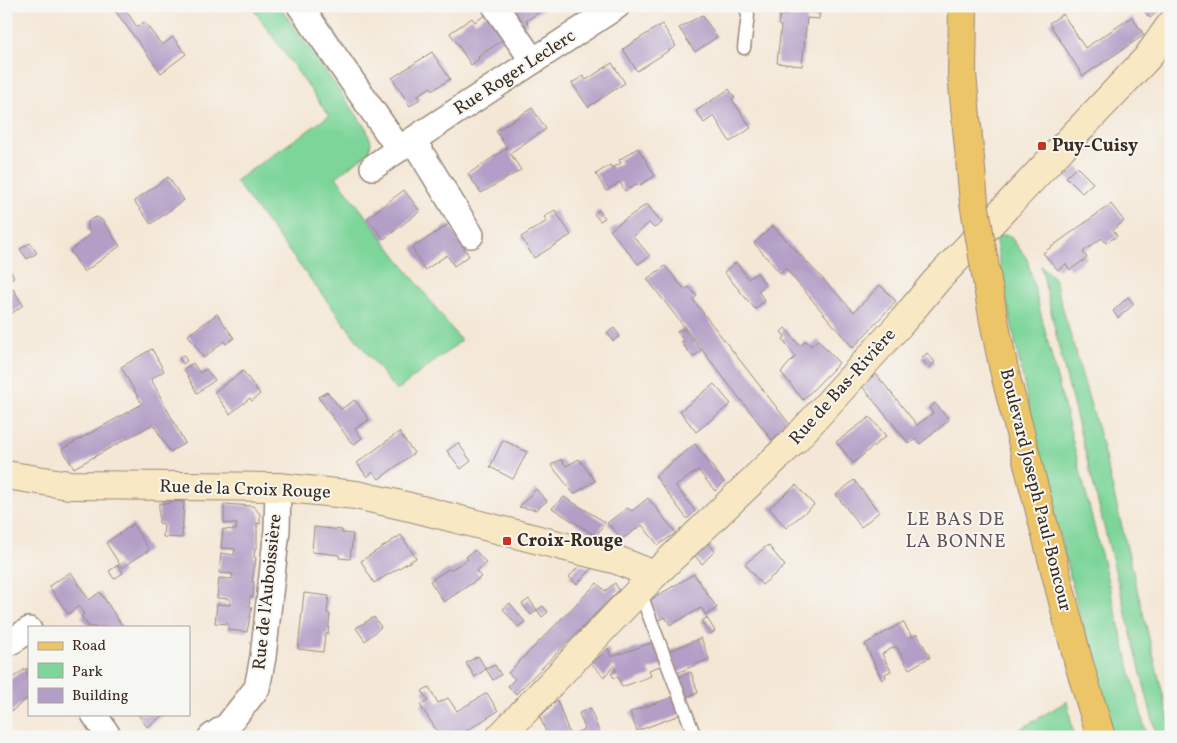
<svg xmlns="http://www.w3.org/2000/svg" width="1177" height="743" viewBox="0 0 1177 743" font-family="Vollkorn,serif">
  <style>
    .green { fill: #7dd59a; stroke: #5c805c }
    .building { fill: #b29ec6 }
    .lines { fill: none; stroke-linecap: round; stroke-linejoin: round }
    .lane-casing { stroke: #98887a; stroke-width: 15 }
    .street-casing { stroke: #98887a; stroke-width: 28 }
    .secondary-casing { stroke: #98887a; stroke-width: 30 }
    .primary-casing { stroke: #98887a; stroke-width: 30 }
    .lane { stroke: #fff; stroke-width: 12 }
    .street { stroke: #fff; stroke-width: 25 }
    .secondary { stroke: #f8e8c3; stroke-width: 28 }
    .primary { stroke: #edc569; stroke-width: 28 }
    .primary-bridge-casing { stroke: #98887a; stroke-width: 30; stroke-linecap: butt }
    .primary-bridge { stroke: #edc569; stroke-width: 28 }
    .poi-dot { fill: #c8321e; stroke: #f6f6f2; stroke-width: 2 }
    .labels { text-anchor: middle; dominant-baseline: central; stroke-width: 4; stroke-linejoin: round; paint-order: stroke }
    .street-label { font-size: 18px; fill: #3b2a1e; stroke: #f6f6f2 }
    .poi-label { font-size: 18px; font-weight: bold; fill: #3b2a1e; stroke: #f6f6f2; text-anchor: start }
    .neighbourhood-label { font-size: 19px; letter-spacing: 1px; fill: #655359; stroke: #f6f6f2 }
  </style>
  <rect width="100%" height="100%" fill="#f6f6f2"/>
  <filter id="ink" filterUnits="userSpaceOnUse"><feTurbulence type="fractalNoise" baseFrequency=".02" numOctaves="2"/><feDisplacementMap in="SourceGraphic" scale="10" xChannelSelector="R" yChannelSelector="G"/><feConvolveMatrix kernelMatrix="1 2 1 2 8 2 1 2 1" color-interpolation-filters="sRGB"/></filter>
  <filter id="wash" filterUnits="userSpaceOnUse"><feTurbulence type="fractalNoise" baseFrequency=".0096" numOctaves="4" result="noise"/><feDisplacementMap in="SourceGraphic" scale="20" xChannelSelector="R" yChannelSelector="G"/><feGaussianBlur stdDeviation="1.12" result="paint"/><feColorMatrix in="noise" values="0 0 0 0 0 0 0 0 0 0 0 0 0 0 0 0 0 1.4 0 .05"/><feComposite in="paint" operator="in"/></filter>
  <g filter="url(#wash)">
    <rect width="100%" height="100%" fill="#f4e7d6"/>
    <g class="green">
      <polygon points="251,6 279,6 366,128 371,142 369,152 336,177 461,341 396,391 235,181 329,116"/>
      <path d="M1002 235 1010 236 1027 259 1147 737H1112C1068 571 1024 405 995 236Z"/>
      <polygon points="1041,266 1054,278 1100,437 1171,728 1171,737 1157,737 1060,352"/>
      <polygon points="1067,701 1074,737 1007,737"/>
    </g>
    <g id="blocks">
      <g class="building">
        <polygon points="116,6 123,6 137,27 144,22 162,45 173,37 186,54 161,73 113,8"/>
        <polygon points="505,6 548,6 526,21 528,23 519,29"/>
        <polygon points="788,6 820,6 819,19 807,18 802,66 777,63 781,26 778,25 780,15 787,15"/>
        <polygon points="1140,6 1164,6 1150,18"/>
        <polygon points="490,12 507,37 478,57 479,59 471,65 450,33 472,18 475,22"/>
        <polygon points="1063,14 1085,48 1132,17 1144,35 1083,76 1049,23"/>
        <polygon points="702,15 717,37 695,52 679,28"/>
        <polygon points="662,24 676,46 637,71 623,49"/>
        <polygon points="432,52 450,79 433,90 431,87 418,95 420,99 410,106 392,78"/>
        <polygon points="612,63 625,83 588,107 572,83 583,76 586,80"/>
        <polygon points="729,89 735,98 732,99 751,128 730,142 714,116 704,123 696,111"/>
        <polygon points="532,108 546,129 510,153 521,170 481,193 468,174 507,148 496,131"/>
        <polygon points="638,148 655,176 638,186 637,184 625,191 620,182 606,191 596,174 610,165 612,168 621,163 619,160"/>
        <polygon points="1077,167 1093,183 1082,193 1066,177"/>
        <polygon points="168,177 184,200 151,224 134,201"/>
        <polygon points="404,190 420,211 384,239 367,218"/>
        <polygon points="647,204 662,223 654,228 649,223 633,236 650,256 638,264 610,230"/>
        <polygon points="1111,204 1124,221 1113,230 1117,236 1106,243 1102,238 1083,252 1087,258 1070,270 1066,264 1058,270 1043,253"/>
        <polygon points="555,210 571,235 534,258 521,237 547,221 544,217"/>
        <polygon points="599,210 605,218 600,221 594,214"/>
        <polygon points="97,217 102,220 120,246 84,272 70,251 91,234 88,229 88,222 91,219"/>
        <polygon points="449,224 469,256 454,266 447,255 425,270 412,248"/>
        <polygon points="773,226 854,312 880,285 896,301 853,348 785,268 780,273 754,243"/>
        <polygon points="30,243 37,253 27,259 20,249"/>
        <polygon points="736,262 748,279 757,273 766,285 758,291 765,301 755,309 724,272"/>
        <polygon points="6,265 14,277 6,282"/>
        <polygon points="665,266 685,290 689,287 697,296 693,300 791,426 772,440 647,279"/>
        <polygon points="6,288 9,292 13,289 23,305 7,317"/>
        <polygon points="1128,297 1134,304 1118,318 1113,311"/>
        <polygon points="217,314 234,338 226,344 224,341 204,358 188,335"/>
        <polygon points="614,328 620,336 613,341 607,333"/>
        <polygon points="683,328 701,351 693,357 681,342 684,341 677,332"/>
        <polygon points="785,328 800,346 806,341 811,346 818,340 839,363 803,400 781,372 795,357 783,339 785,337 781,332"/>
        <polygon points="152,349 164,371 151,379 185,443 170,452 153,424 74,468 62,449 142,404 121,367"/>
        <polygon points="927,353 935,362 929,368 921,359"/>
        <polygon points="183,355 187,361 183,364 179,358"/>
        <polygon points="193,363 200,373 206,369 215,380 197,393 184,369"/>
        <polygon points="243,371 260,394 252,401 250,398 230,414 214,392"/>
        <polygon points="876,374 917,425 933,413 929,408 935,403 949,420 920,444 916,439 909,444 861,385"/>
        <polygon points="714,384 731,404 696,432 680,411"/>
        <polygon points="327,392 341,409 355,400 369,420 355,429 362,438 353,445 318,397"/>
        <polygon points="870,417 886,436 853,463 836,442"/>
        <polygon points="399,432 414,453 379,479 373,472 367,477 357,463"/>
        <polygon points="503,440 527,452 513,479 490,467"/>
        <polygon points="458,443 471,461 461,469 447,451"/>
        <polygon points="695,444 724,482 715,491 698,470 676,486 695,511 687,519 655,476"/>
        <polygon points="561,459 566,466 579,459 595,481 574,494 551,465"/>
        <polygon points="854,480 879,512 861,527 836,495"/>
        <polygon points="796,485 814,505 786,528 769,508"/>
        <polygon points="536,489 547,501 536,510 519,507"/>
        <polygon points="564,497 605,522 596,536 552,508"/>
        <polygon points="648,498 676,533 658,545 642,525 622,539 607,523 627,508 632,511"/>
        <polygon points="170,501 184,502 182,538 163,537 164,524 159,523 159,503 169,504"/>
        <polygon points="224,504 253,506 260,514 260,524 257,523 257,548 255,548 254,557 256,558 252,582 254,582 253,597 250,597 249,607 252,607 247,632 228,630 228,624 215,623 217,604 230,605 230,599 217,598 219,578 232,579 233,574 219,573 221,553 234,555 235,549 221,548 223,529 236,530 237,524 224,523"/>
        <polygon points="133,524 149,550 122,568 106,543"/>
        <polygon points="314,527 342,530 342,533 353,534 350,559 339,558 339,555 312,552"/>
        <polygon points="401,535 416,558 374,583 361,561"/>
        <polygon points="708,543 715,551 702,564 695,556"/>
        <polygon points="768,545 785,566 762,585 745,564"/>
        <polygon points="475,550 486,563 476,571 481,577 444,602 430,581 448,569 450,570 468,559 466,557"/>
        <polygon points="118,565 123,573 114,579 109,571"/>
        <polygon points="580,565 593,568 577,584 569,577"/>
        <polygon points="71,572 89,600 100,592 123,627 89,627 81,616 84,614 79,606 68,614 49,586"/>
        <polygon points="694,574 717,608 706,615 701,608 670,625 665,617 658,620 650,600"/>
        <polygon points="597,583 605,591 615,583 619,590 516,694 508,686 515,679 508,673"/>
        <polygon points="304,593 329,596 327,613 330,614 328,634 325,634 323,652 298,649"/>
        <polygon points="529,599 537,610 531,615 522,604"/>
        <polygon points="510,603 525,622 518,627 503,609"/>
        <polygon points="543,606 548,612 542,617 537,610"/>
        <polygon points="374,617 381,627 365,641 356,628"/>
        <polygon points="707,618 715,631 710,634 701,621"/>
        <polygon points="903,622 912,637 917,634 930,657 909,669 896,646 882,654 891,671 885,674 886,677 882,680 865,644"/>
        <polygon points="701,638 709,659 677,673 669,651"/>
        <polygon points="654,642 663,665 649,670 651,676 622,687 618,677 614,678 611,673 616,671 614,665 604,677 592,664 608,648 611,657"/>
        <polygon points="478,656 486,669 475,677 466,663"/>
        <polygon points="495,665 501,675 493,680 486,669"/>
        <polygon points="27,668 29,697 7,715 6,682"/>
        <polygon points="691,672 698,693 686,697 679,677"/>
        <polygon points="429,687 438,703 448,698 457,711 487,693 498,711 457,737 441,737 420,705 428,701 422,691"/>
        <polygon points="676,696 682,714 637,731 630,712"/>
        <polygon points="557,700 570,735 585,729 579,713 590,708 601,737 548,737 540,717"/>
        <polygon points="138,714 165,714 147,727"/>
      </g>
    </g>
  </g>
  <g filter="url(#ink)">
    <use href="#blocks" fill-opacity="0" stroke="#98887a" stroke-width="1"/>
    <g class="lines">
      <defs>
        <g id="lane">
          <polyline points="744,48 748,15 745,6"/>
          <polyline points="640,592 695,737"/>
        </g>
        <g id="street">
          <polyline points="300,6 399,149 373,167"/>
          <polyline points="495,6 533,61"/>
          <polyline points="413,140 471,235"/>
          <polyline points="399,149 617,6"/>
          <polyline points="6,645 29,630"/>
          <polyline points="94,714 109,737"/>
          <polyline points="211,737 228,725 257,688 263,657 277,530 278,487"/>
        </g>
        <g id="secondary">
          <polyline points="6,475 69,485 278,487 356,495 410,507 617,560 654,575"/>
          <polyline points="500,737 654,575 795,440 900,324 936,281 1147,58 1171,24"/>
        </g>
        <g id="primary">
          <polyline points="963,6 962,74 974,202"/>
          <polyline points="993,316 1004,370 1079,664 1101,737"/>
        </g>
      </defs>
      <use href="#lane" class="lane-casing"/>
      <use href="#street" class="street-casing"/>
      <use href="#secondary" class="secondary-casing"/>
      <use href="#primary" class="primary-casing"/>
      <use href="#lane" class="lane"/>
      <use href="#street" class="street"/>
      <use href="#secondary" class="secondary"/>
      <use href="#primary" class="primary"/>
      <defs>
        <polyline id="primary-bridge" points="974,202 993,316"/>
      </defs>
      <use href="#primary-bridge" class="primary-bridge-casing"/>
      <use href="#primary-bridge" class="primary-bridge"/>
    </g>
  </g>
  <g class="poi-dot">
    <rect x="1037" y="141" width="10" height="10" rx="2.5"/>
    <rect x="502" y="536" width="10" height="10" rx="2.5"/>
  </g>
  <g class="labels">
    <g class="street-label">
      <text transform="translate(515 73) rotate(-33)">Rue Roger Leclerc</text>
      <text transform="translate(843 387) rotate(-48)">Rue de Bas-Rivière</text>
      <text transform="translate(245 490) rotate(2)">Rue de la Croix Rouge</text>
      <text transform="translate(1035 490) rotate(76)">Boulevard Joseph Paul-Boncour</text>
      <text transform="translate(268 592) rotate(-84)">Rue de l'Auboissière</text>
    </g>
    <g class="poi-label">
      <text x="1052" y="146">Puy-Cuisy</text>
      <text x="517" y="541">Croix-Rouge</text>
    </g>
    <g class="neighbourhood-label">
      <text x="956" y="520">LE BAS DE<tspan x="956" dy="22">LA BONNE</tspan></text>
    </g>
  </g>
  <rect width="1177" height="743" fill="none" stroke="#f6f6f2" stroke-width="25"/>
  <rect x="28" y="626" width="162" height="90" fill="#f6f6f2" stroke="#aba49d"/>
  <rect x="38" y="642" width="25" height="8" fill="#edc569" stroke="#aba49d"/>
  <text x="72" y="650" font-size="15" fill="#3b2a1e">Road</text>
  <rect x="38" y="663" width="25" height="15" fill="#7dd59a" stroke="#aba49d"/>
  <text x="72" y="676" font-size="15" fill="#3b2a1e">Park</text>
  <rect x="38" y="688" width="25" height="15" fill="#b29ec6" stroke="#aba49d"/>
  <text x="72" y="700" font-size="15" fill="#3b2a1e">Building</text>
</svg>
